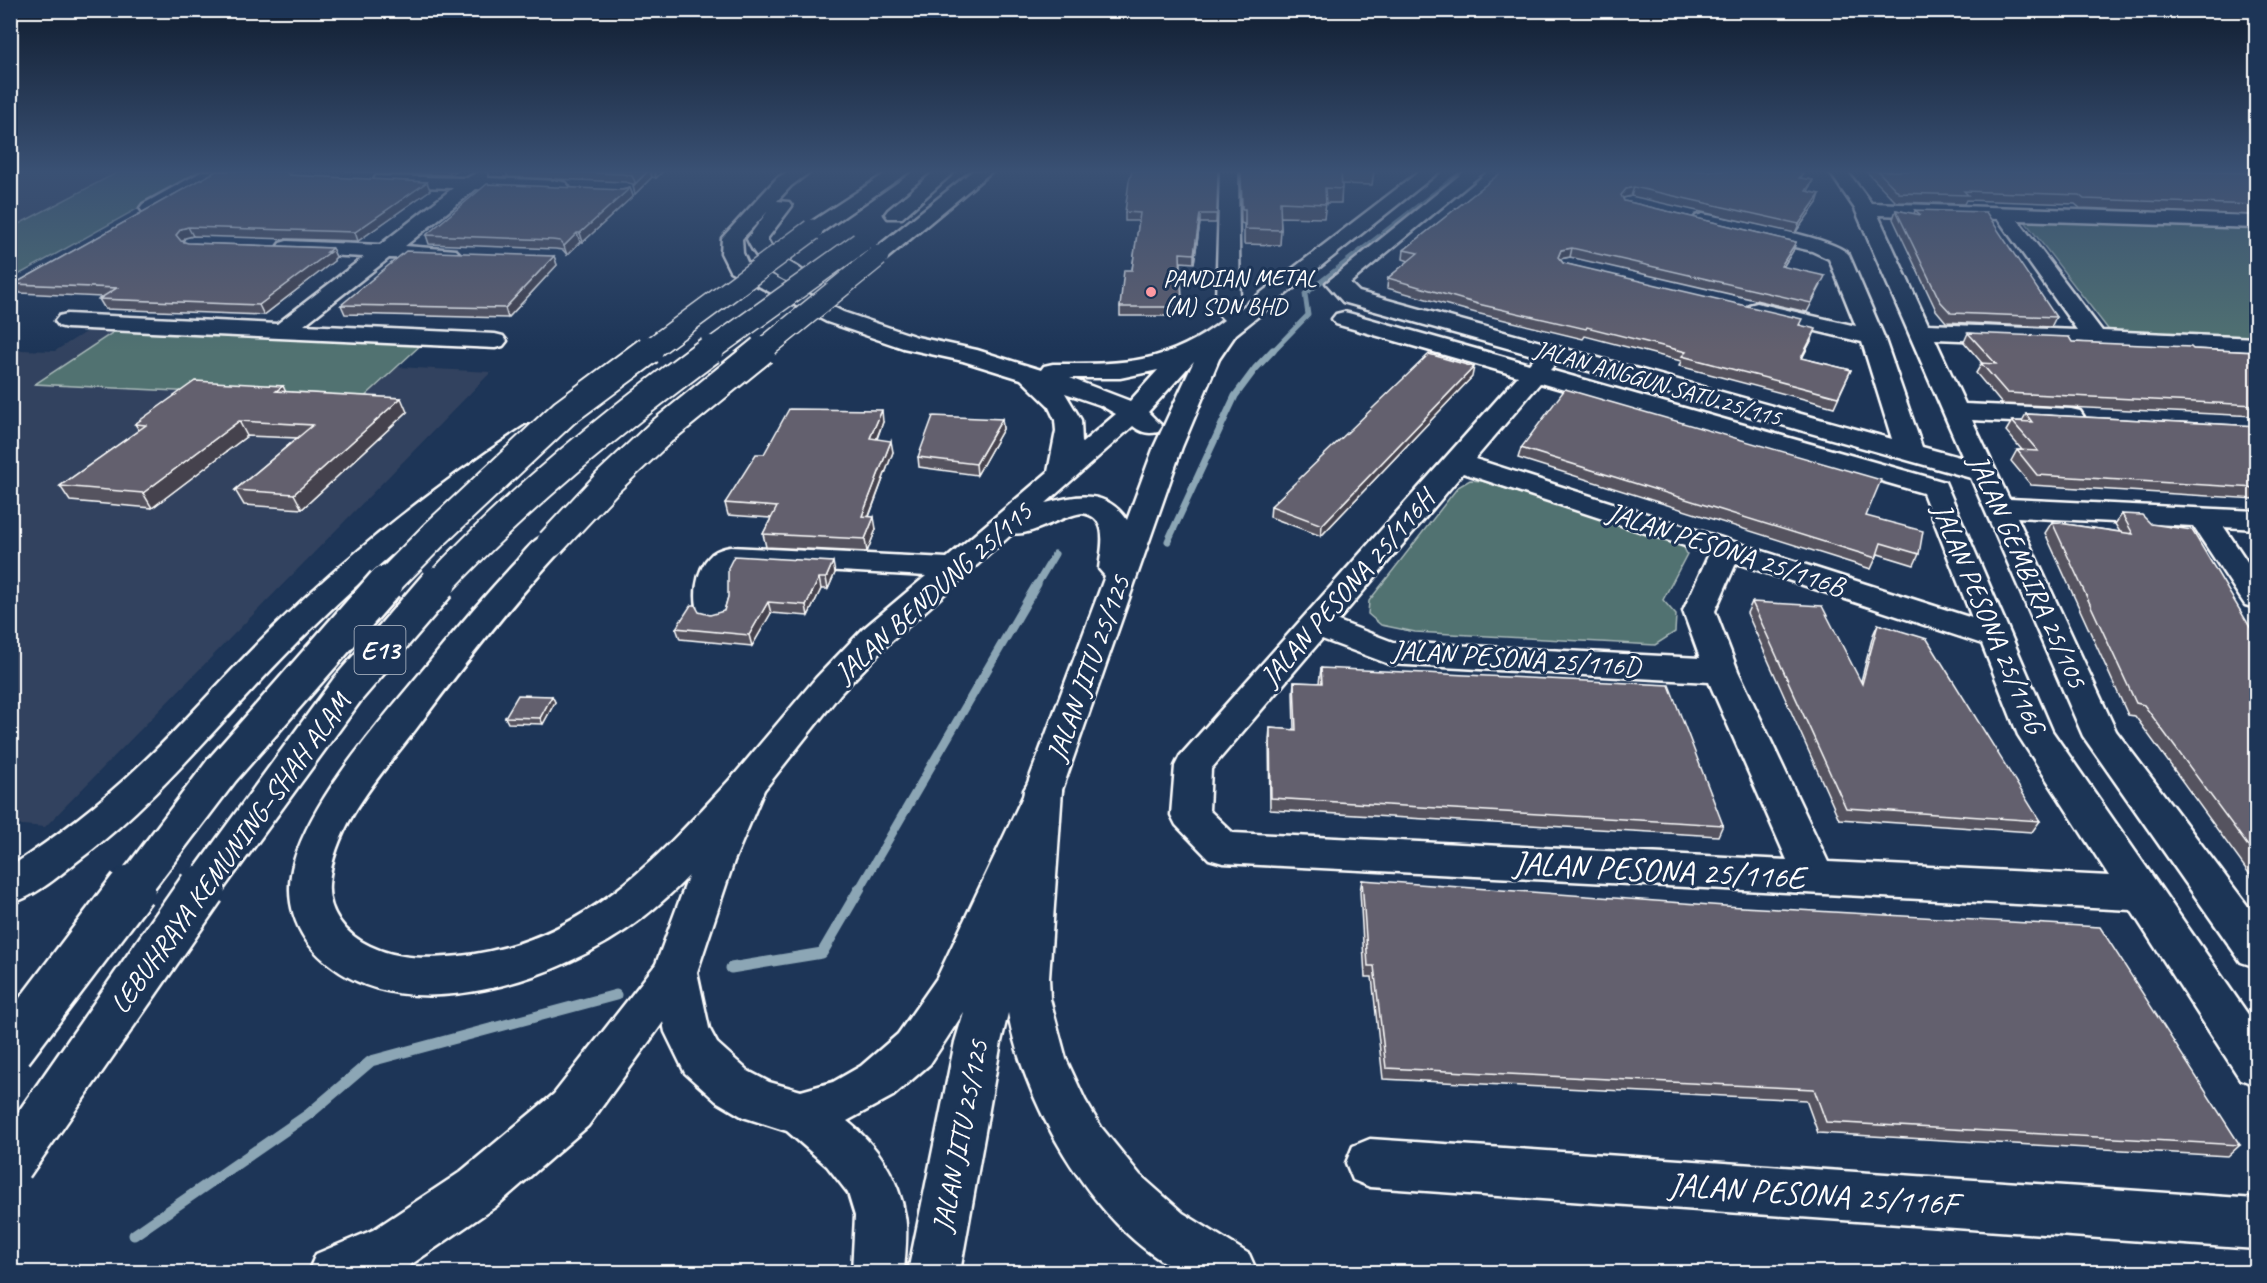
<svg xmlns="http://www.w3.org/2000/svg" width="2267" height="1283" viewBox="0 0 2267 1283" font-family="Caveat,sans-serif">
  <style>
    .built { fill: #32425e }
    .green { fill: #517271; stroke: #a8b8b8; stroke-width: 1.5 }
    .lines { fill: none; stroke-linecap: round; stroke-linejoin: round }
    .stream-far3 { stroke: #8ca6b5; stroke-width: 5 }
    .stream-far2 { stroke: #8ca6b5; stroke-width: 7 }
    .stream-far1 { stroke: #8ca6b5; stroke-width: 9 }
    .stream { stroke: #8ca6b5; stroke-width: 11 }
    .minor-casing { stroke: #fff; stroke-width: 5 }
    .major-casing { stroke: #fff; stroke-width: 5 }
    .highway-casing { stroke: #fff; stroke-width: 5 }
    .minor { fill: #1d3557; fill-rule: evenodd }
    .major { fill: #1d3557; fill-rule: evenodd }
    .highway { fill: #1d3557; fill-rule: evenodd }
    .highway-bridge-far3-casing { stroke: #fff; stroke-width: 24; stroke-linecap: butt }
    .highway-bridge-far2-casing { stroke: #fff; stroke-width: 32; stroke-linecap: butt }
    .highway-bridge-far1-casing { stroke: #fff; stroke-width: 40; stroke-linecap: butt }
    .highway-bridge-casing { stroke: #fff; stroke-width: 51; stroke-linecap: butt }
    .highway-bridge-far3 { stroke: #1d3557; stroke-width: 21 }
    .highway-bridge-far2 { stroke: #1d3557; stroke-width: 28 }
    .highway-bridge-far1 { stroke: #1d3557; stroke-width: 35 }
    .highway-bridge { stroke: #1d3557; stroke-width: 46 }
    .wall { fill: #55535f; stroke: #fff; stroke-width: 1.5 }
    .shaded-wall { fill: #45434d; stroke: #fff; stroke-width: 1.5 }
    .building { fill: #63606e; stroke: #fff; stroke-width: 1.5 }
    .poi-dot { fill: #ff9aa2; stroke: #1d3557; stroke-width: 2 }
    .labels { text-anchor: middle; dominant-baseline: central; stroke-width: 6; stroke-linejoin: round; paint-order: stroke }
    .far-poi-label { font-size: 24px; fill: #fff; stroke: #1d3557; text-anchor: start }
    .far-street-label { font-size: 24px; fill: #fff; stroke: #1d3557 }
    .shield { fill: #1d3557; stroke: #bbc2cd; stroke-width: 1.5 }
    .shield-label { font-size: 27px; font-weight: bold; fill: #fff }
    .street-label { font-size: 28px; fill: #fff; stroke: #1d3557 }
    .near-street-label { font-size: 33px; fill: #fff; stroke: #1d3557 }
  </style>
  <rect width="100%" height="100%" fill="#1d3557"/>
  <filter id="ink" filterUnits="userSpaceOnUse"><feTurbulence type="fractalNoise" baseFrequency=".0167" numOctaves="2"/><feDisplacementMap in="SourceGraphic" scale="12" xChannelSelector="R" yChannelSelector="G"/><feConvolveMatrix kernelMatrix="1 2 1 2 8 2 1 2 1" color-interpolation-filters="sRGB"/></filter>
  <g filter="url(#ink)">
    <g class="built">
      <polygon points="11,171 120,171 11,228"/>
      <polygon points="92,328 118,329 36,384 361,400 397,367 491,372 45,827 11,824 11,354 18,350 55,351"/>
    </g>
    <g class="green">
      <polygon points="120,171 205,171 11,279 11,228"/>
      <polygon points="2024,220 2256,228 2256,339 2111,333"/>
      <polygon points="118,329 423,343 361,400 35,384"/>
      <polygon points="1470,480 1482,481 1683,546 1687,554 1663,600 1676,615 1675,632 1655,645 1415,632 1381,625 1368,614 1369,601 1458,487"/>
    </g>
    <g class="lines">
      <polyline class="stream-far3" points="1272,352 1308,315 1305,294 1463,171"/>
      <g class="stream-far2">
        <polyline points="1168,541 1235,396 1255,369 1273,350"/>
        <polyline points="1036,586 1055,554"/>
      </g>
      <polyline class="stream-far1" points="859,890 1037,584"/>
      <g class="stream">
        <polyline points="731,968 822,953 860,888"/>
        <polyline points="134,1235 309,1114 371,1061 616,995"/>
      </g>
      <defs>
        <g id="minor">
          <polygon points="203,171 225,171 223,175 157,212 143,212 140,208 143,204"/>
          <polygon points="480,171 487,173 488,178 559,181 566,183 569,187 566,191 559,193 476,189 405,246 456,250 460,254 456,258 449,260 389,258 304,325 495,334 503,336 507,341 503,346 495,348 67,328 59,326 55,321 59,316 67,314 277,324 364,257 287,253 280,251 277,247 280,243 287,241 380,245 453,188 383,186 376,184 374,180 376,176 467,178"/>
          <path d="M789 171H811L791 186 777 201 789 202 792 206 767 239C780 265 799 262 810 278L807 283C781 289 756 260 747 239L768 211 742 239 743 253 747 262 843 312 917 337 977 350 1041 370 1044 366 1053 364C1122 364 1167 365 1224 320L1218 314 1216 301 1220 171H1238L1240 309 1420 171H1440L1236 334 1219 359 1182 447 1062 790 1054 820 1049 830 1044 832 1032 860 1036 862 1042 873 1001 1042 960 1272H908L955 1042 964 1012 930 1064 893 1096 847 1121C877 1145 899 1178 905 1216 908 1233 905 1255 904 1272H852L855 1216 848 1193 827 1166 787 1131 743 1117 716 1101 685 1073 665 1032 653 972 694 861 735 774 816 678 863 629 926 576 736 565C720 581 736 605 725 621L714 624 703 621C691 603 695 569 712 554 717 550 724 548 730 547L947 558 1048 472 1056 431 1055 420 1048 405 1021 379 963 361 903 348 827 322 730 271 721 253 722 238 777 178ZM1194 361 1154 447 1127 520C1106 489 1078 495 1046 503L1133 426C1142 433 1148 434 1158 432L1162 426 1148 412ZM1158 370 1130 401 1070 378H1120ZM1065 393 1100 405 1116 414 1082 443 1081 420ZM1082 513C1111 517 1101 549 1099 569L1105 576 1023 796 937 978 898 1034 861 1066 833 1082 801 1091 769 1082 748 1071 717 1043 709 1028 697 972 734 861 764 790 840 694 887 645 1013 533C1030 537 1060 516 1082 513Z"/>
          <path d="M1465 171H1485L1350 283 1359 292 1892 439 1862 342 1749 315 1746 310 1749 305 1757 303 1856 326 1829 259 1812 251 1696 224 1693 220 1696 216 1703 214C1729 220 1836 237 1849 255L1884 337 1922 447 1963 458 1855 209 1829 171H1847L1871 203 2256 216V228L2018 220 2102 331 2256 338V352L1935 339 1965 404 2071 409 2080 411 2084 417 2080 423 2071 425 1972 420 2009 499 2256 511V529L2224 527 2256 575V608L2245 605 2193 526 2017 517 2116 731 2256 917V967L2241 962 2083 736 1971 478 1557 362 1550 370 1945 482 2052 731 2256 1026V1085L2240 1079 2131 910 1223 863 1209 859 1176 825 1171 815 1175 766 1180 756 1518 376 1336 324 1332 319 1336 314 1344 312 1352 314 1529 364 1536 356 1343 302 1326 283ZM1878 215 1998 219 2077 330 1928 324ZM1540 383 1923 493 1972 618 1475 459ZM1463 473 1709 554 1683 611 1700 658 1393 642 1338 621ZM1736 563 1982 644 2018 735 2109 876 1828 862 1738 671 1715 611ZM1322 639 1389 664 1709 682 1787 860 1233 833 1209 810 1211 769Z"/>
          <polygon points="1370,1139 2256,1199 2256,1249 1370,1187 1353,1180 1346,1163 1353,1146"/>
        </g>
        <g id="major">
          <path d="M1043 776 1056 780 1062 790 1049 978 1050 999 1066 1059 1085 1100 1101 1127 1140 1175 1183 1213 1249 1254 1257 1272C1242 1272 1191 1276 1180 1271 1092 1229 1017 1093 1006 999 1003 970 1008 941 1011 913 1016 872 1020 831 1024 790L1030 780Z"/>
          <polygon points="675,954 690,959 697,972 690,985 588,1126 495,1207 409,1266 395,1272 308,1272 316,1254 373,1230 459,1173 554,1094 660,959"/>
        </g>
        <g id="highway">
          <polygon points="889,171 910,171 819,234 805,234 802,230 805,226"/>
          <polygon points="935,171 955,171 902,218 888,218 885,214 888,210"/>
          <polygon points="972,171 992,171 885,260 878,262 871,260 867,256 871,252"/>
          <path d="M535 424 544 426 548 432 544 438C455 498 373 566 297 643 223 717 160 800 75 863 55 879 35 896 10 904V867C56 837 99 804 139 766 185 723 226 674 271 630 349 553 435 486 526 426Z"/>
          <path d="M551 534 562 537 566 543 562 549C509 606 462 667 416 729 381 775 334 824 329 884 327 912 346 935 370 946 399 960 429 959 460 956 583 943 657 859 735 774L748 770 761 774 767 784 761 794C723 838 688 883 641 919 565 978 407 1034 324 960 295 935 283 899 294 861 315 791 389 712 436 654 461 623 488 592 515 563 522 555 531 542 541 537 544 535 548 535 551 534Z"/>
        </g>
      </defs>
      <use href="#minor" class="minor-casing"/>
      <use href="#major" class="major-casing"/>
      <use href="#highway" class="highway-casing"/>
      <use href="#minor" class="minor"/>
      <use href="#major" class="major"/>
      <use href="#highway" class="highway"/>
      <defs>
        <g id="highway-bridge-far3">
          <polyline points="647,352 812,230"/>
          <polyline points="708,352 860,243"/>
          <polyline points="760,352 878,256"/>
        </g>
        <g id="highway-bridge-far2">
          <polyline points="551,543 607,483 661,432 762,350"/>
          <polyline points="384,586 435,534 564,413 649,350"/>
          <path d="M437 586C519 498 613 422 710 350"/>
        </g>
        <g id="highway-bridge-far1">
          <polyline points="131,890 222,770 385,584"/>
          <polyline points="201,890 347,690 438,584"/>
        </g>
        <g id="highway-bridge">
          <polyline points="10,1049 132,888"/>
          <polyline points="10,1164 202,888"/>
        </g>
      </defs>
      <use href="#highway-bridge-far3" class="highway-bridge-far3-casing"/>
      <use href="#highway-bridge-far2" class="highway-bridge-far2-casing"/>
      <use href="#highway-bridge-far1" class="highway-bridge-far1-casing"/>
      <use href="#highway-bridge" class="highway-bridge-casing"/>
      <use href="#highway-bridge-far3" class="highway-bridge-far3"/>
      <use href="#highway-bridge-far2" class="highway-bridge-far2"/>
      <use href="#highway-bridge-far1" class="highway-bridge-far1"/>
      <use href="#highway-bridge" class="highway-bridge"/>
    </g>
    <g class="wall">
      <polygon points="216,171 295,171 291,172 290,175 430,190 358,241 193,236 185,238 183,242 188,243 332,248 336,257 334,259 334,261 264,315 105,309 99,299 103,297 20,293 14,284"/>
      <polygon points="345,171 457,171 451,175"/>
      <polygon points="506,171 663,171 656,178 652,177 635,194 633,186 633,184 625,182 508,177"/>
      <polygon points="1218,171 1216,223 1200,223 1194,263 1181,262 1182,316 1120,316 1120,307 1132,270 1139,221 1125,221 1125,212"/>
      <polygon points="1240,171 1374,171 1372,185 1342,184 1341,203 1326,203 1324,218 1280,217 1281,230 1280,245 1244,244 1244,224 1241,223"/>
      <polygon points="1503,171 1803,173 1801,178 1813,180 1808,192 1817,203 1795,233 1631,196 1623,198 1624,201 1633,203 1796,242 1793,251 1783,267 1821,285 1807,312 1570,257 1560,259 1563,263 1800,325 1812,339 1802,358 1851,370 1834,407 1679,366 1681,361 1585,336 1583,339 1476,313 1387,288 1388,278 1409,261 1403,259 1404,250"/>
      <polygon points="1866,171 2171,171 2256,173 2256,215 2080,208 2075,204 1966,200 1964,204 1896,202"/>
      <polygon points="630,188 633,196 583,242 580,242 567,255 563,250 555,249 429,244 426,235"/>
      <polygon points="1896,210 1914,214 1915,210 2056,317 2051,327 1946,322 1936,310 1893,219"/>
      <polygon points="554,256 557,265 508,318 345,314 341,305"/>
      <polygon points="1968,333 2072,342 2193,349 2256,352 2256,416 2002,404 1976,373 1982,363 1964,342"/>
      <polygon points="1472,377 1321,536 1270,517 1271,506"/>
      <polygon points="283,386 285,392 407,412 302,509 244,505 235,490 297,438 247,436 152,508 70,501 60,486 139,430 135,424"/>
      <polygon points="2026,414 2256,426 2256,499 2031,485 2011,461 2017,450 2022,450 2006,431 2012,421 2022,421"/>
      <polygon points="1002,419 1003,429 977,475 919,467 918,457"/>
      <polygon points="883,422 877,439 893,452 869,517 876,529 867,552 766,547 763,534 771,518 728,515 725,503 764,454"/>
      <polygon points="1521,448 1866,516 1919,554 1914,565 1878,554 1871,569 1518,458"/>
      <polygon points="2122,514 2256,637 2256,883 2135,716 2128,715 2045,533 2052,522 2120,532 2115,524"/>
      <polygon points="835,573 828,589 821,589 808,616 771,613 752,646 680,639 676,628 724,611 728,597"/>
      <polygon points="1752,602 1861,681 1873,635 1878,624 2040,821 2032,832 1839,819 1747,613"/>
      <polygon points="1321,668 1723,825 1718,836 1270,810 1269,740 1270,728 1294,730 1293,693 1294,682 1319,683"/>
      <polygon points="552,696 555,702 543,724 508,723 505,717"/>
      <polygon points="1362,880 2240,1145 2228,1156 1818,1133 1806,1100 1383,1079 1372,977 1365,977 1360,891"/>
    </g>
    <g class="shaded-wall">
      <polygon points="286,171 295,171 291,172 289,178"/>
      <polygon points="449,171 457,171 451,175"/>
      <polygon points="648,171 650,171 652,177 635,194 633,186"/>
      <polygon points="654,171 663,171 656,178"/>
      <polygon points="427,182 430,190 358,241 355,232"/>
      <polygon points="1634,187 1631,196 1623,198 1619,204 1621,195 1626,189"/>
      <polygon points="630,188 633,196 583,242 580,233"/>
      <polygon points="1820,194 1817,203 1795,233 1799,224"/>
      <polygon points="1200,214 1200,223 1194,263 1194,254"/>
      <polygon points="188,227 193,236 185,238 181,244 176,235 181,229"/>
      <polygon points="577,233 580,242 567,255 564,246"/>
      <polygon points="1796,242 1793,251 1778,275 1781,266"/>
      <polygon points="332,248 336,257 334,259 334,261 264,315 259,305"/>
      <polygon points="1572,248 1570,257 1559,259 1558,257 1561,250"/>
      <polygon points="554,256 557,265 508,318 505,308"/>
      <polygon points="1816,329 1812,339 1797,368 1801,358"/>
      <polygon points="1474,367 1472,377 1321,536 1322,525"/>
      <polygon points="283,386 290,401 276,391"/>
      <polygon points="401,398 407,412 302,509 294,494"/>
      <polygon points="882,410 883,422 872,450 870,438"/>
      <polygon points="1002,419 1003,429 977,475 976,464"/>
      <polygon points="239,421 247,436 152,508 143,493"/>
      <polygon points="891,441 893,452 864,529 862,516"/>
      <polygon points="874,517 876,529 867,552 865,539"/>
      <polygon points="833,562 835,573 828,589 826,578"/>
      <polygon points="819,578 821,589 808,616 806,605"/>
      <polygon points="768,602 771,613 752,646 749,635"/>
      <polygon points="552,696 555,702 543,724 540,718"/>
    </g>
    <g class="building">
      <polygon points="216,171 286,171 289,175 427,182 355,232 188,227 181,229 176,235 181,241 188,243 332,248 327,252 330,252 259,305 99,299 117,288 14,284"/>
      <polygon points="542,171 648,171 633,186 635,182 632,176 623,174"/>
      <polygon points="1132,171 1218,171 1217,214 1200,214 1194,254 1180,253 1182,307 1120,307 1124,270 1132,270 1140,213 1125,212 1129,181"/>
      <polygon points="1241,171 1341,171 1342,189 1325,188 1326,204 1280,202 1281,230 1245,229 1245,209 1242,209"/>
      <polygon points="1503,171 1792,171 1803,173 1799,178 1813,180 1806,191 1820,194 1799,224 1634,187 1626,189 1621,195 1624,201 1633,203 1796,242 1781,266 1825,276 1811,303 1572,248 1561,250 1558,257 1563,263 1802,319 1799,325 1816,329 1801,358 1851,370 1838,397 1682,356 1686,352 1587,327 1586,329 1478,304 1388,278 1418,253 1404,250"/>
      <polygon points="1878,171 2171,171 2256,173 2256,205 2084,199 2079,195 1964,191 1968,195 1899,193"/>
      <polygon points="487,184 623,190 630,188 580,233 577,233 564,246 560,241 552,240 426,235"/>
      <polygon points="1896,210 1921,215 1915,210 1986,212 2056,317 1951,313 1940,301"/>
      <polygon points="406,251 554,256 505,308 341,305"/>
      <polygon points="1968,333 2069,337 2072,342 2191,347 2193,349 2256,352 2256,405 2007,393 1981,363 1996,364"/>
      <polygon points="1429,354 1474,367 1322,525 1271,506"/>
      <polygon points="195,381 283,386 276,391 401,398 294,494 235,490 313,425 239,421 143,493 60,486 146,425 135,424"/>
      <polygon points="1565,389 1881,480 1866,516 1923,531 1919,554 1881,543 1876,558 1521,448"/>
      <polygon points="789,409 882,410 870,438 891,441 862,516 874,517 865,539 763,534 777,507 725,503 756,454 764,454"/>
      <polygon points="2026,414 2256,426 2256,488 2037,475 2017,450 2038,451 2012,421 2032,422"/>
      <polygon points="933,416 1002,419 976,464 918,457"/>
      <polygon points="2122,514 2142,515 2151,524 2192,530 2256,637 2256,857 2144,705 2136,703 2052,522 2133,534"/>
      <polygon points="734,556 833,562 826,578 819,578 806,605 768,602 749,635 676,628 691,605 695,605 699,612 710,615 724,611 728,597 728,568"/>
      <polygon points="1752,602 1822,606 1862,684 1878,624 1927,639 2040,821 1846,808"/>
      <polygon points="1321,668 1669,685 1723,825 1271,798 1270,728 1296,730 1294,682 1322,683"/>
      <polygon points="518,695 552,696 540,718 505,717"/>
      <polygon points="1362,880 1725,906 2100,927 2240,1145 1826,1122 1814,1089 1386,1068 1374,966 1368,966"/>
    </g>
  </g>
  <linearGradient id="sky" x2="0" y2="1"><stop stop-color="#101d30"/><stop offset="0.49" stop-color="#3a5174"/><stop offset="1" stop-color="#3a5174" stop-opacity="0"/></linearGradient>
  <rect width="2267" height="350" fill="url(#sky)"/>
  <circle class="poi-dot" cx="1151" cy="292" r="6"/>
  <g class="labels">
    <g class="far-poi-label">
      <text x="1163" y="278">PANDIAN METAL<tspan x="1163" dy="28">(M) SDN BHD</tspan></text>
    </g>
    <g class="far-street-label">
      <text transform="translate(1658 383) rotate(16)">JALAN ANGGUN SATU 25/115</text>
    </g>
    <rect class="shield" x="354.5" y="626" width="51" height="48" rx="4.5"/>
    <g class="shield-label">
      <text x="380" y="650">E13</text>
    </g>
    <g class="street-label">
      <text transform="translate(1726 549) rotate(18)">JALAN PESONA 25/116B</text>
      <text transform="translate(2028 571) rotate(66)">JALAN GEMBIRA 25/105</text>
      <text transform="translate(1347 588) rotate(-49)">JALAN PESONA 25/116H</text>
      <text transform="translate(933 592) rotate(-42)">JALAN BENDUNG 25/115</text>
      <text transform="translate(1989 618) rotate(67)">JALAN PESONA 25/116G</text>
      <text transform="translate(1516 658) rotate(4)">JALAN PESONA 25/116D</text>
      <text transform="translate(1088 668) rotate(-70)">JALAN JITU 25/125</text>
      <text transform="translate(230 853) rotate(-54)">LEBUHRAYA KEMUNING–SHAH ALAM</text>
      <text transform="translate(960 1136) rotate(-79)">JALAN JITU 25/125</text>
    </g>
    <g class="near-street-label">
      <text transform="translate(1659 870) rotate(3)">JALAN PESONA 25/116E</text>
      <text transform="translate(1813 1194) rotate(4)">JALAN PESONA 25/116F</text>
    </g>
  </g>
  <rect width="2267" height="1283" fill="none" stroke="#1d3557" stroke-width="36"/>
  <rect x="18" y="18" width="2231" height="1247" fill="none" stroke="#fff" stroke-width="2" filter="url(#ink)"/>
</svg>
